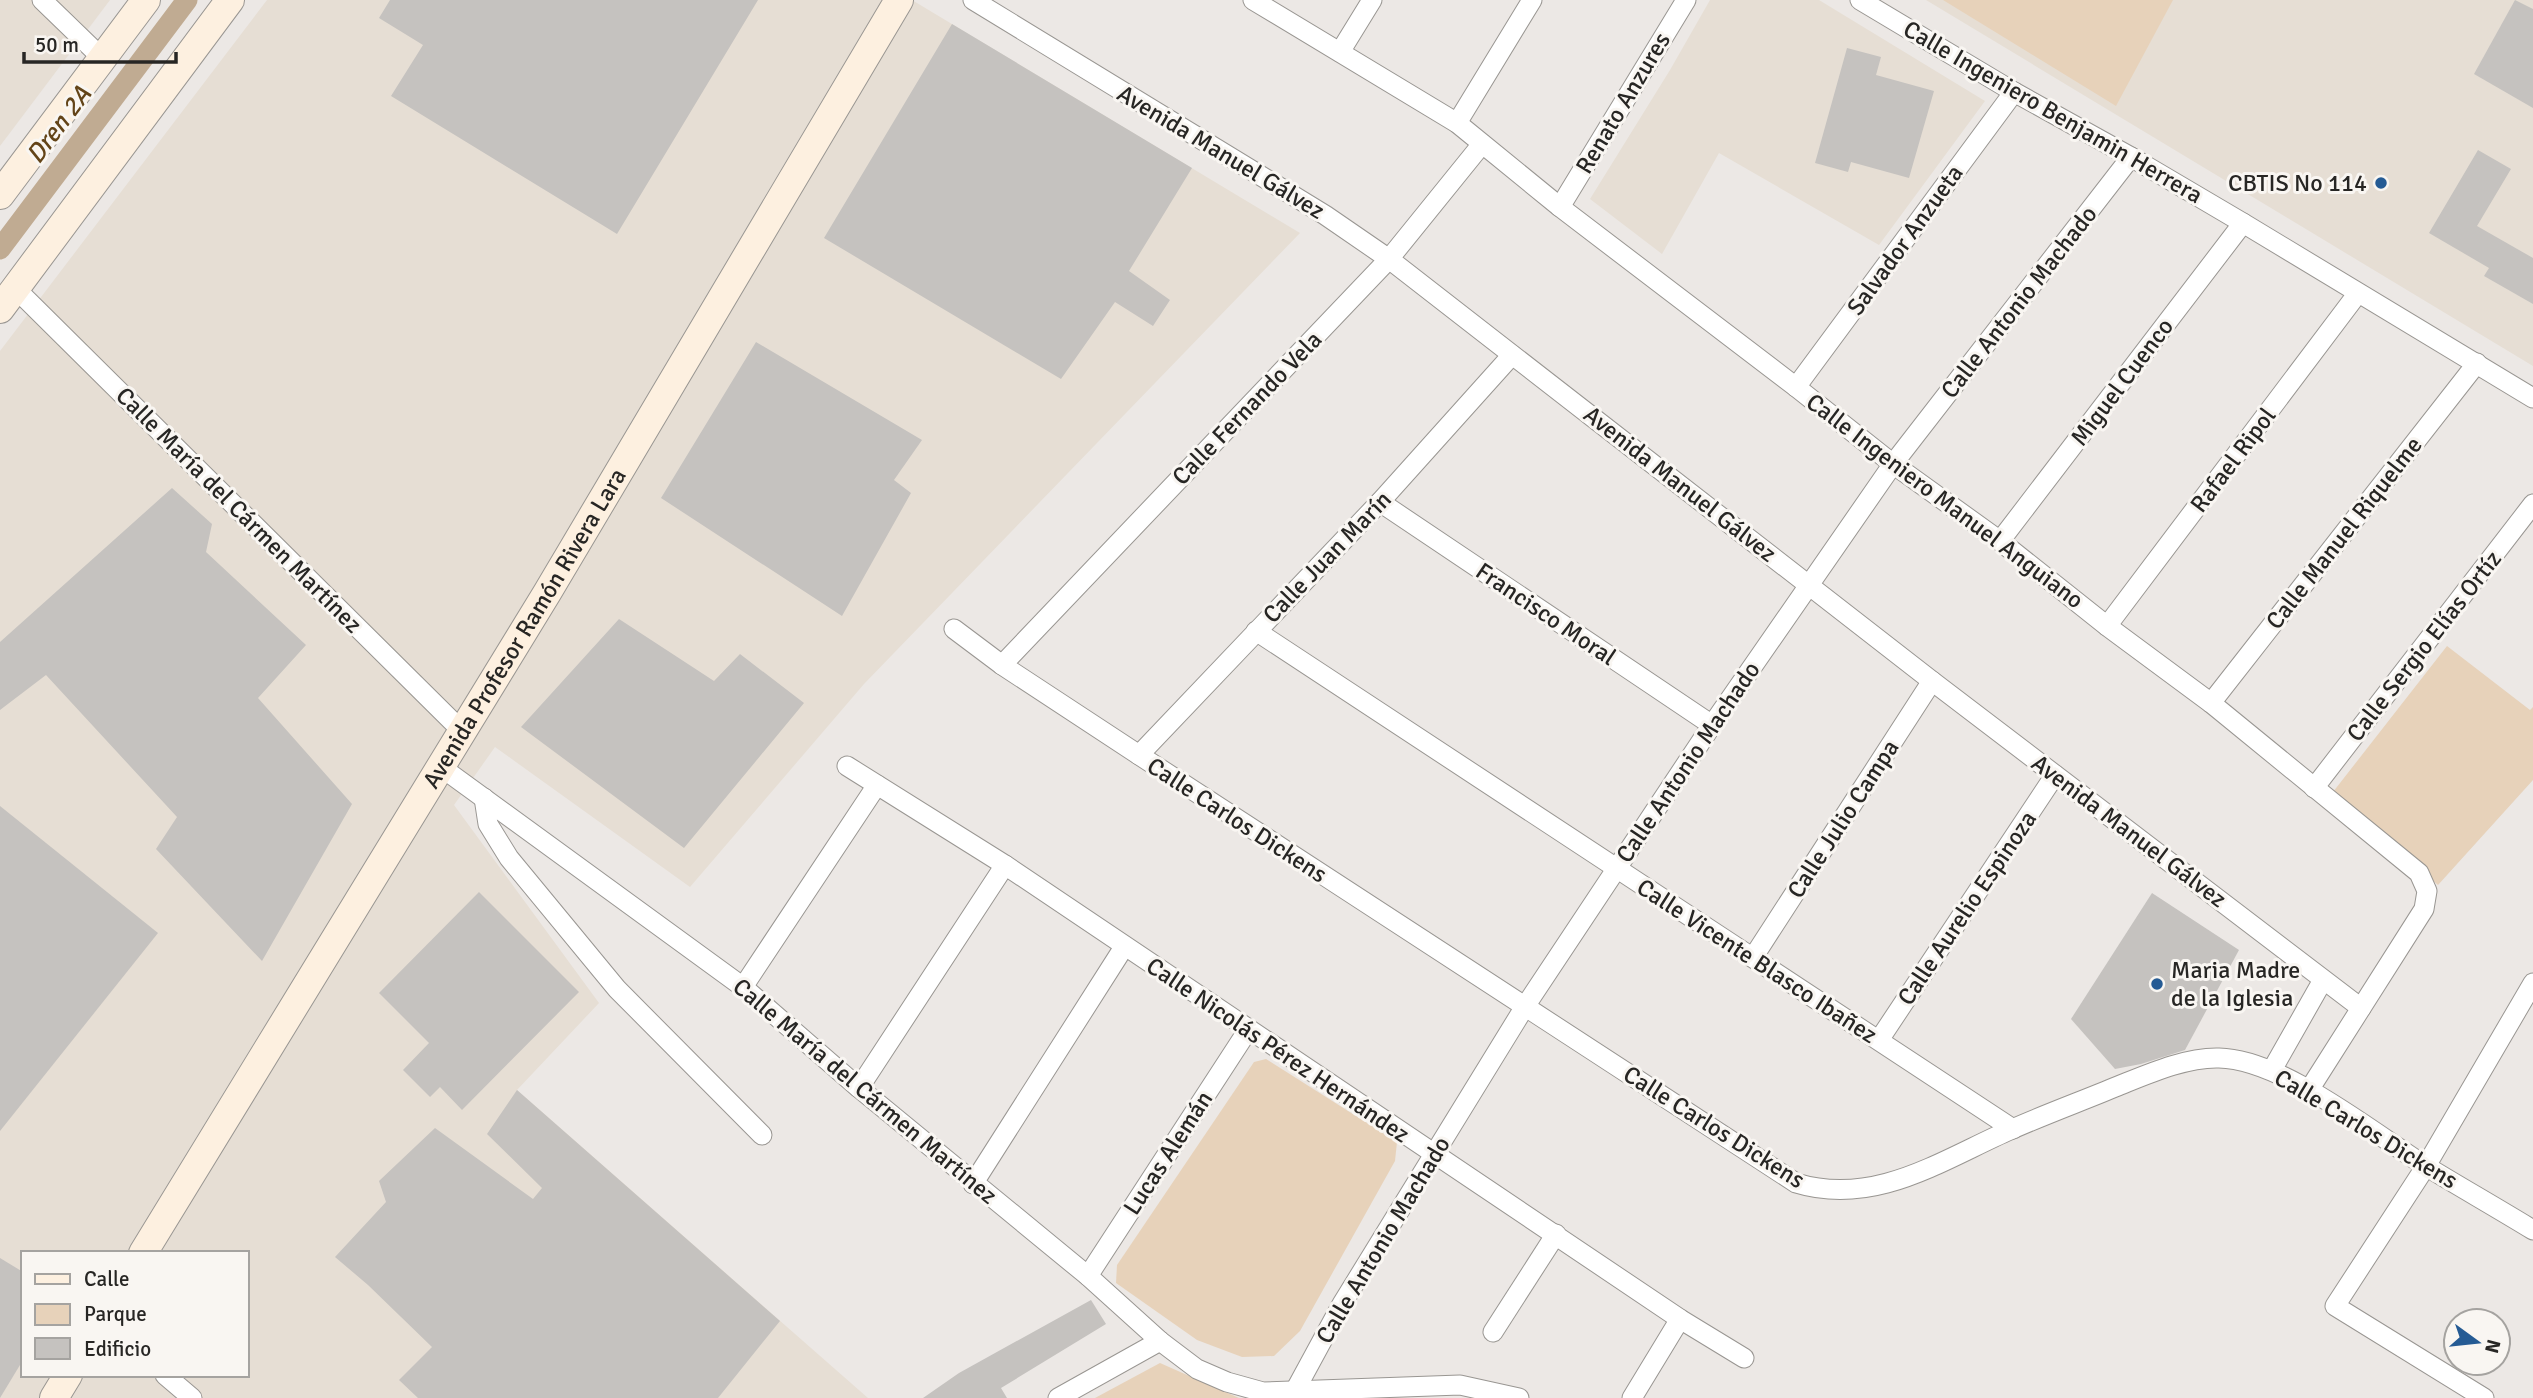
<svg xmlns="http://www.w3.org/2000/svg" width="2533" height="1398" viewBox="0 0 2533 1398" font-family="Signika,sans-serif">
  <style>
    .built { fill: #e6ded4; fill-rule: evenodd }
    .green { fill: #e7d2ba }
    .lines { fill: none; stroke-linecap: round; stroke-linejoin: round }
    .canal { stroke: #c0ab92; stroke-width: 21 }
    .building { fill: #c5c2bf }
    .minor-casing { stroke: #999692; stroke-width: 21 }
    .secondary-casing { stroke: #999692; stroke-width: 30 }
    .minor { stroke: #fff; stroke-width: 19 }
    .secondary { stroke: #fdf0e0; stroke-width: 28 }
    .poi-dot { fill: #255b94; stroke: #f9f6f2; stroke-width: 2.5 }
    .labels { text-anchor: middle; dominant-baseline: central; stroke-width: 6; stroke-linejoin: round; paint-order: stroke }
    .street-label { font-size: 24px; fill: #272624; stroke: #f9f6f2 }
    .poi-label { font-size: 24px; fill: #272624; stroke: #f9f6f2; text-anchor: end }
    .water-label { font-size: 26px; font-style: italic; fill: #634418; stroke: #f9f6f2 }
  </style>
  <rect width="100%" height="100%" fill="#ece8e5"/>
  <g class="built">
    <polygon points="0,0 110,0 0,146"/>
    <path d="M267 0H912L1300 233 864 684 690 887 495 747 454 805 599 1003 517 1090 868 1398H0V351ZM23 1253H247V1375H23Z"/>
    <polygon points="1710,0 1819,0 1985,101 1879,245 1719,153 1662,254 1590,199 1670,70"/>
    <polygon points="1926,0 2533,0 2533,366"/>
  </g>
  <g class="green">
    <polygon points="1943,0 2173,0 2116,106"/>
    <polygon points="2447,646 2530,710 2533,707 2533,780 2438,885 2333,792"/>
    <polygon points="1266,1059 1397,1142 1395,1161 1300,1331 1274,1356 1242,1357 1197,1340 1116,1283 1117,1265 1254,1062"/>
    <polygon points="1160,1363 1239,1398 1095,1398"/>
  </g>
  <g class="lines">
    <polyline class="canal" points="0,249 187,0"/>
  </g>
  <g class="building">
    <polygon points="390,0 758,0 617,234 391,96 423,45 379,18"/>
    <polygon points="2515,0 2533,9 2533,108 2474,74"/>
    <polygon points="952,24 1192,168 1129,271 1170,300 1153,326 1115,302 1061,379 824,238"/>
    <polygon points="1847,48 1881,57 1876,75 1934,91 1909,178 1851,162 1848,172 1815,163"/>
    <polygon points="2478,150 2511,169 2477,226 2533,258 2533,304 2484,276 2489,268 2429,233"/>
    <polygon points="756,342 922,440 894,480 911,493 842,616 661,498"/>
    <polygon points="172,488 212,524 206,552 306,645 258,698 352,804 262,961 156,849 177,817 46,675 0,710 0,642"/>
    <polygon points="619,619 714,681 740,654 804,703 684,848 521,727"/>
    <polygon points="0,806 158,933 0,1131"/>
    <polygon points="479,892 579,992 462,1110 440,1087 430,1097 403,1070 429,1043 379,993"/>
    <polygon points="2152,893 2239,950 2185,1050 2141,1064 2115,1069 2071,1019"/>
    <polygon points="517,1090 780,1321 718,1398 418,1398 399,1380 432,1347 368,1285 335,1257 386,1202 379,1181 435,1128 533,1199 542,1188 487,1134"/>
    <polygon points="0,1258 23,1272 23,1360 0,1398"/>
    <polygon points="1091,1300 1106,1324 1001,1388 1007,1398 923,1398 959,1373"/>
  </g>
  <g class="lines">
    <defs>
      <g id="minor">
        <polyline points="42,0 102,58"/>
        <polyline points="973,0 1325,215 1389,259 1932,681 2361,1008"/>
        <polyline points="1253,0 1457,123 1560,207 1796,387 1893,464 2000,541 2107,626 2211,703 2419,873 2427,891 2424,909 2309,1090"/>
        <polyline points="1860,0 2014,92 2131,157 2243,223 2533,398"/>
        <polyline points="1340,52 1372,0"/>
        <polyline points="1457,123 1532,0"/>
        <polyline points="1560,207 1686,0"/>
        <polyline points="16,289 462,731"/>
        <polyline points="1796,387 2014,92"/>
        <polyline points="1380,502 1712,725"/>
        <polyline points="2000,541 2243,223"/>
        <polyline points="2107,626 2358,293"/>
        <path d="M954 629 1002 665 1139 755 1796 1183C1874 1207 1940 1161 2010 1130 2046 1114 2082 1101 2118 1086 2148 1074 2186 1057 2219 1058 2281 1059 2371 1131 2424 1165 2460 1187 2497 1208 2533 1230"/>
        <polyline points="1256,631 2013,1129"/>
        <polyline points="1002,665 1389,259 1482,144"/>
        <polyline points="2211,703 2477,363"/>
        <polyline points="1139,755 1380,502 1512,355"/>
        <polyline points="847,766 1005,865 1680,1319 1744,1358"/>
        <polyline points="441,767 743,987 859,1088 1088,1276 1160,1341 1197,1369 1227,1382 1263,1392 1460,1385 1519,1398"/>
        <polyline points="2314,788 2533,504"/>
        <polyline points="484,798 488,824 509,858 617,989 762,1135"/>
        <polyline points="1754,956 1932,681"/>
        <polyline points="743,987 877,785"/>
        <polyline points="1879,1040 2055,775"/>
        <polyline points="2272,1070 2323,980"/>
        <polyline points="859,1088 1005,865"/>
        <polyline points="973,1184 1124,947"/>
        <polyline points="1088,1276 1248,1030"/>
        <polyline points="1493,1332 1556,1234"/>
        <polyline points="165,1375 192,1398"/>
        <polyline points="1058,1398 1160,1341"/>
        <polyline points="1291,1398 1342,1304 1524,1008 1712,725 1893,464 2131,157"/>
        <polyline points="1632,1398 1680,1319"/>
        <polyline points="2484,1398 2335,1306 2426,1166 2533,983"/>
      </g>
      <g id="secondary">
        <polyline points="0,195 146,0"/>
        <polyline points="0,309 230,0"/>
        <path id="s1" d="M143 1253 547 593 899 0"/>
        <polyline points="54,1398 68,1375"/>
      </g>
    </defs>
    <use href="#minor" class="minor-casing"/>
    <use href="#secondary" class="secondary-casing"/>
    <use href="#minor" class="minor"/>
    <use href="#secondary" class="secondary"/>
  </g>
  <g class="poi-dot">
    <circle cx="2381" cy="183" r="7"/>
    <circle cx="2157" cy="984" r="7"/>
  </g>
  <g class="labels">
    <g class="street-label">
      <text transform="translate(1623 103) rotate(-59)">Renato Anzures</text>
      <text transform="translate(2053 112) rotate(30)">Calle Ingeniero Benjamin Herrera</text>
      <text transform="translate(1221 152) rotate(31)">Avenida Manuel Gálvez</text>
      <text transform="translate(1905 240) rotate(-54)">Salvador Anzueta</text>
      <text transform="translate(2019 302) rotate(-52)">Calle Antonio Machado</text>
      <text transform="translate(2122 382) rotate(-53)">Miguel Cuenco</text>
      <text transform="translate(1247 408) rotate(-46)">Calle Fernando Vela</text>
      <text transform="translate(2233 460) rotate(-53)">Rafael Ripol</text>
      <text transform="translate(1680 484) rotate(38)">Avenida Manuel Gálvez</text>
      <text transform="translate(1945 501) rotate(37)">Calle Ingeniero Manuel Anguiano</text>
      <text transform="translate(239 510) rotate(45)">Calle María del Cármen Martínez</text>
      <text transform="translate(2344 533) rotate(-52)">Calle Manuel Riquelme</text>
      <text transform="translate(1327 557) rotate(-46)">Calle Juan Marín</text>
      <text transform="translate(1546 614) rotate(34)">Francisco Moral</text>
      <text stroke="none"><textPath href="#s1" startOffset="732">Avenida Profesor Ramón Rivera Lara</textPath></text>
      <text transform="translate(2424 646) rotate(-52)">Calle Sergio Elías Ortíz</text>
      <text transform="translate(1688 762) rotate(-56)">Calle Antonio Machado</text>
      <text transform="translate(1843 819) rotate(-57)">Calle Julio Campa</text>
      <text transform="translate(1237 820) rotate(33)">Calle Carlos Dickens</text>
      <text transform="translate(2129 831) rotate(37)">Avenida Manuel Gálvez</text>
      <text transform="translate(1967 908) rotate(-56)">Calle Aurelio Espinoza</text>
      <text transform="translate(1757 961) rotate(33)">Calle Vicente Blasco Ibañez</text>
      <text transform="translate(1278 1050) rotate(34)">Calle Nicolás Pérez Hernández</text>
      <text transform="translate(865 1091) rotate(40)">Calle María del Cármen Martínez</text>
      <text transform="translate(1714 1127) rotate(32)">Calle Carlos Dickens</text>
      <text transform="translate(2366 1129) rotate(31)">Calle Carlos Dickens</text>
      <text transform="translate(1168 1153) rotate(-57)">Lucas Alemán</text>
      <text transform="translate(1383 1240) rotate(-59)">Calle Antonio Machado</text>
    </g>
    <g class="poi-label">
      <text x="2367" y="183">CBTIS No 114</text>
      <text x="2171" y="970" text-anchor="start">Maria Madre<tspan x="2171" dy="28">de la Iglesia</tspan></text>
    </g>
    <g class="water-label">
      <text transform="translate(59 125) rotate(-53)">Dren 2A</text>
    </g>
  </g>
  <rect x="21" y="1251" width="228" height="126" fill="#f9f6f2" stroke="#a5a3a0" stroke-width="2"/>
  <rect x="35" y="1274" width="35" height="10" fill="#fdf0e0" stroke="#a5a3a0" stroke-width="2"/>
  <text x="84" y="1286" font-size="21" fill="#272624">Calle</text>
  <rect x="35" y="1304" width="35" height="21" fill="#e7d2ba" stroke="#a5a3a0" stroke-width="2"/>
  <text x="84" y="1321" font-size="21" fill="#272624">Parque</text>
  <rect x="35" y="1338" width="35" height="21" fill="#c5c2bf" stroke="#a5a3a0" stroke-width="2"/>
  <text x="84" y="1356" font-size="21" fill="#272624">Edificio</text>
  <g transform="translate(2477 1342) rotate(105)"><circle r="33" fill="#f9f6f2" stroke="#a5a3a0" stroke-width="2"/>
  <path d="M0-5L12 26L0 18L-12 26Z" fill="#255b94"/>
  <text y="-10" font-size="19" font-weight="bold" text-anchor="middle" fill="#272624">N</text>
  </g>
  <path d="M24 52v10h152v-10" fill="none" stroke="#272624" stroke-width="3.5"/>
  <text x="35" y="52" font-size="21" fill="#272624" stroke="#f9f6f2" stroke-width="5" paint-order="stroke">50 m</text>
</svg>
